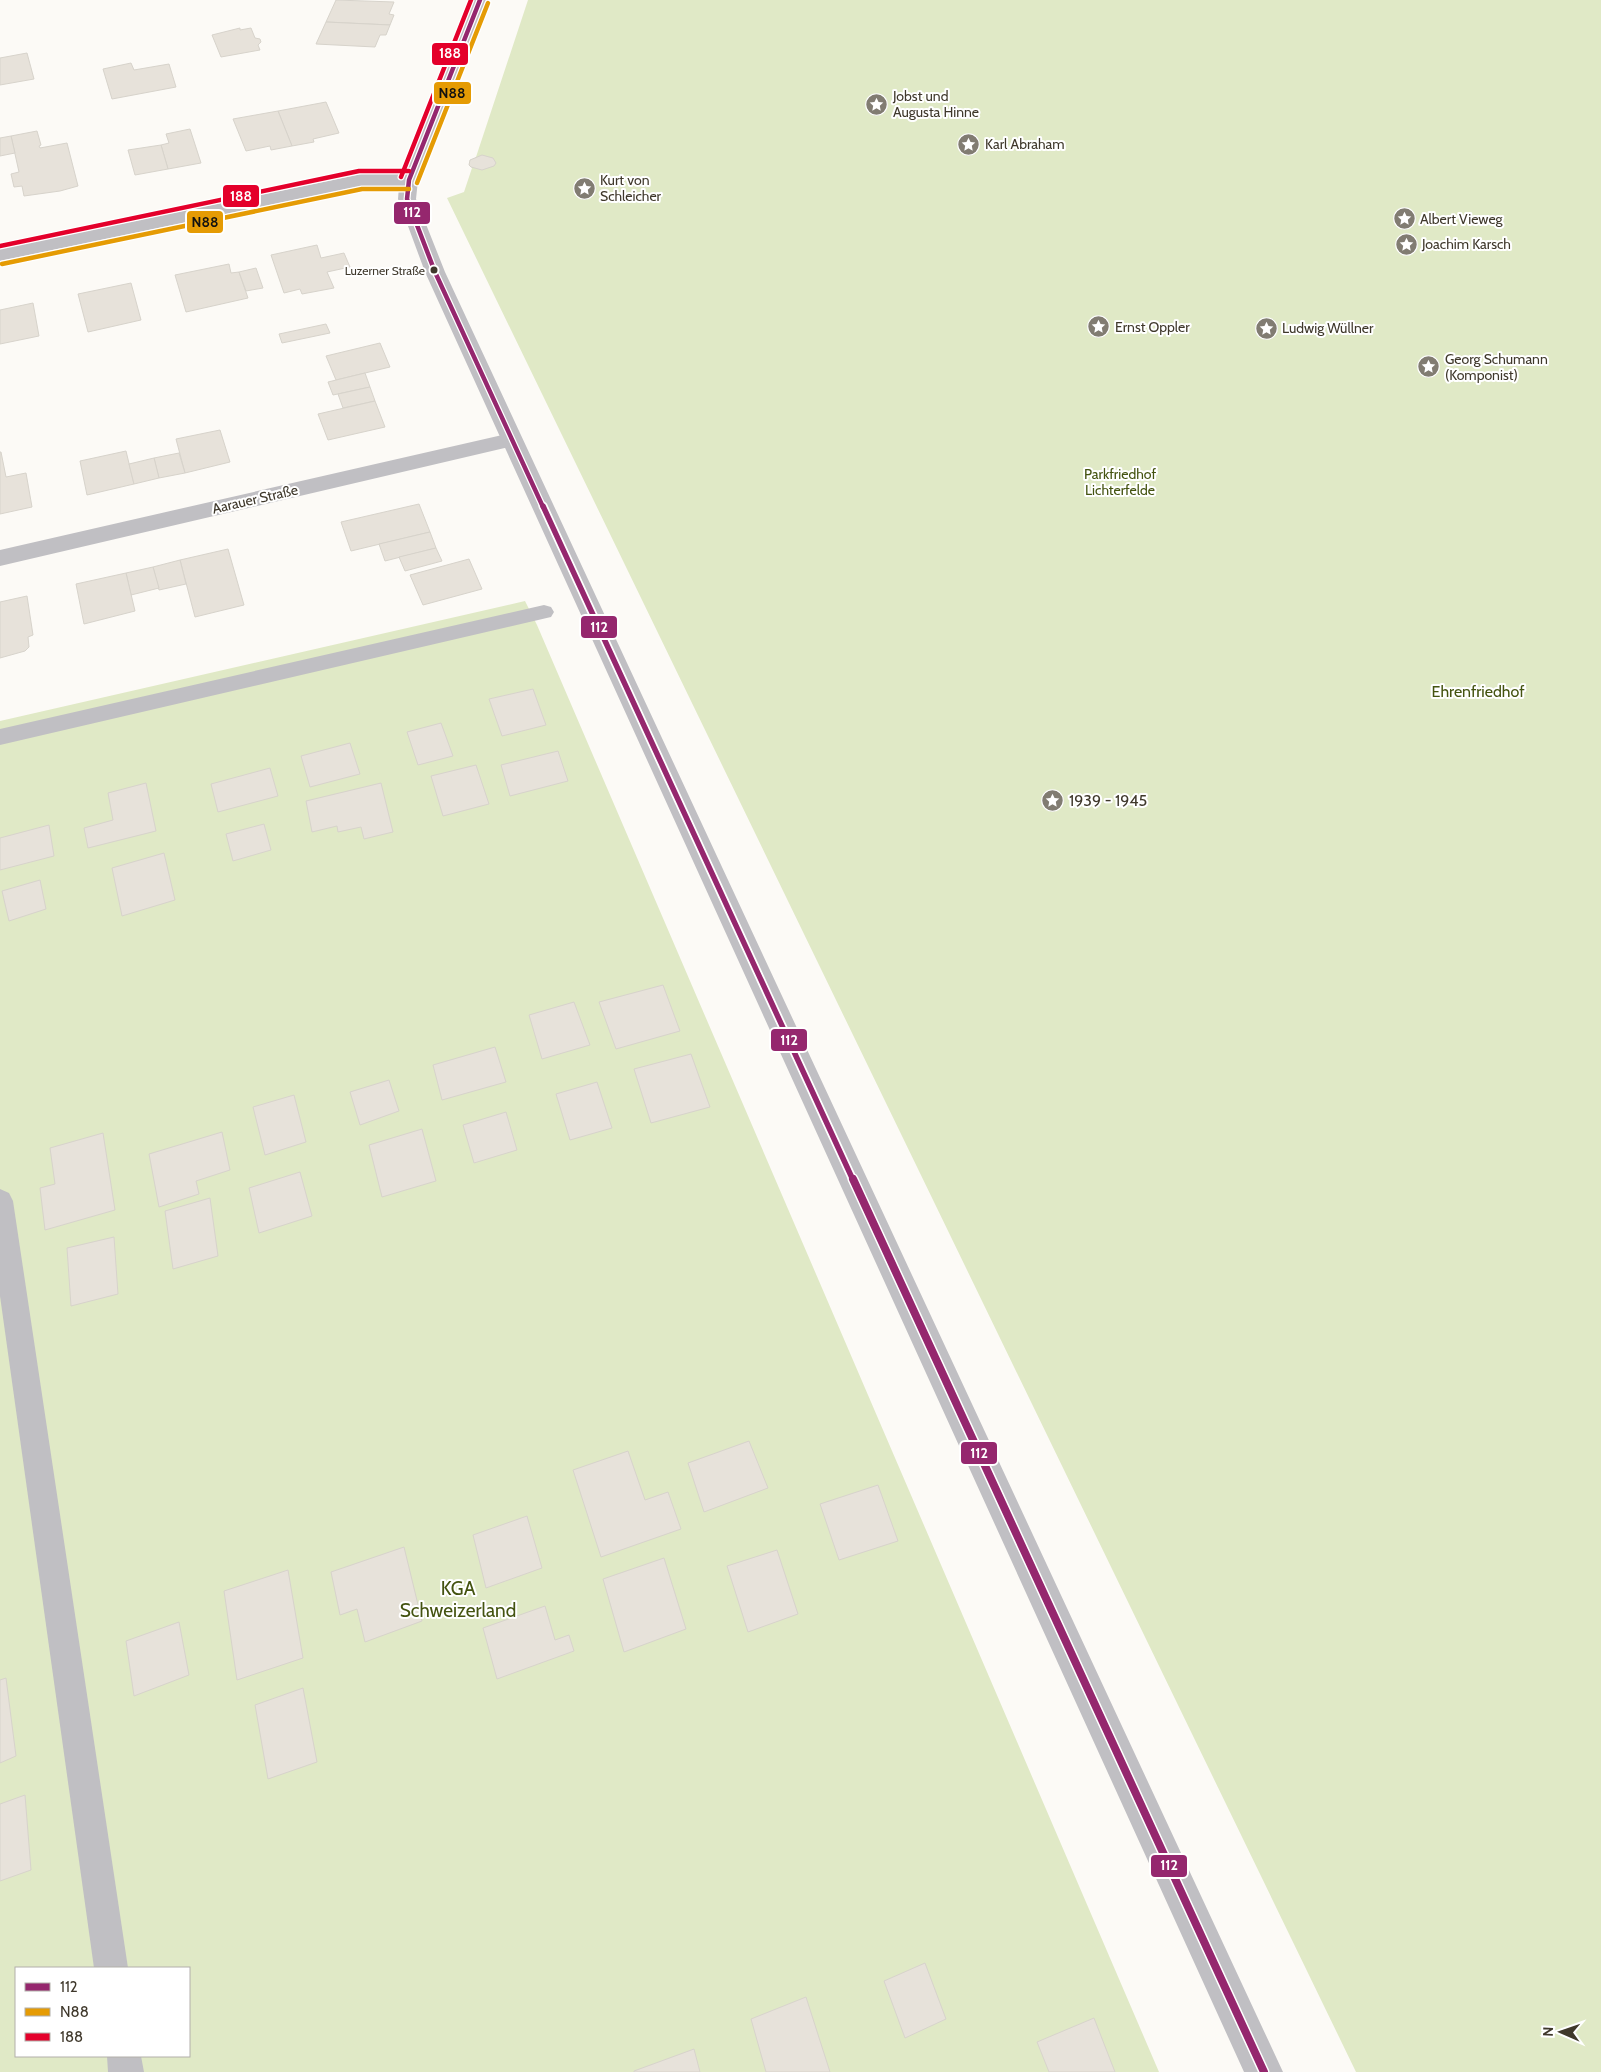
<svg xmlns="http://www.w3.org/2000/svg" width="1601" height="2072" viewBox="0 0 1601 2072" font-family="Cabin,sans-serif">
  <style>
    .green { fill: #e0e9c6; fill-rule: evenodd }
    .building { fill: #e7e2da; stroke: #d7d3cb }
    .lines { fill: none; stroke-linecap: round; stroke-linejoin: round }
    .service { fill: #c0bfc3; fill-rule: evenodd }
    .minor { fill: #c0bfc3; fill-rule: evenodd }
    .tertiary { fill: #c0bfc3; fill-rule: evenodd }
    .bus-1-far2-casing { stroke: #fff; stroke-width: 7 }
    .bus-1-far1-casing { stroke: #fff; stroke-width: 9 }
    .bus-1-casing { stroke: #fff; stroke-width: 11 }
    .bus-2-casing { stroke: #fff; stroke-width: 7 }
    .bus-3-casing { stroke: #fff; stroke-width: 7 }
    .bus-1-far2 { stroke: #95276e; stroke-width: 4.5 }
    .bus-1-far1 { stroke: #95276e; stroke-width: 5.5 }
    .bus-1 { stroke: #95276e; stroke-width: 8 }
    .bus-2 { stroke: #e59b04; stroke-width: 4.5 }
    .bus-3 { stroke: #e4002b; stroke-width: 4.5 }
    .bus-dot { fill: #3f382b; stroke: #fff; stroke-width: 2 }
    .labels { text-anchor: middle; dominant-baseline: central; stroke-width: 4; stroke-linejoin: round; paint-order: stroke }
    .far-bus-label { font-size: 12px; fill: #3f382b; stroke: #fff; text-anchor: end }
    .far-poi-label { font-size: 14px; fill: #3f382b; stroke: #fff; text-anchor: start }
    .far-park-label { font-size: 14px; fill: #445310; stroke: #fff }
    .far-street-label { font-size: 14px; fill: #3f382b; stroke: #fff }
    .park-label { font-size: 16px; fill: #445310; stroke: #fff }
    .poi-label { font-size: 16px; fill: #3f382b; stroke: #fff; text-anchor: start }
    .near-park-label { font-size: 19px; fill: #445310; stroke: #fff }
    .line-badge { stroke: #fff; stroke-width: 2 }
    .badge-label { font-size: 14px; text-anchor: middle; font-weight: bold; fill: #fff }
    .pale-badge-label { font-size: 14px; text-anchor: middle; font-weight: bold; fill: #111 }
  </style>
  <rect width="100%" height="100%" fill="#fcfaf6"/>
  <g class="green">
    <polygon points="528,0 1601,0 1601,2072 1356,2072 447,198 464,192 472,168 469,163 476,157"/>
    <path d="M525 601 537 625 1159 2072H0V721ZM16 1968H189V2056H16Z"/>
  </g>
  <g class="building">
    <polygon points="336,0 394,2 389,14 394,15 390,25 326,22"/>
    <polygon points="326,22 390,25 386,35 380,35 375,47 316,44"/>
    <polygon points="240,28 240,30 251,28 255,38 260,39 261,42 258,45 260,50 221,57 212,35"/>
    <polygon points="27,53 34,79 0,85 0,58"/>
    <polygon points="131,63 134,70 169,64 176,87 112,99 103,69"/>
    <polygon points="871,100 882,101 885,105 880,108 874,108 868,105"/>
    <polygon points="326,102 339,133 313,139 314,142 292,146 278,111"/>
    <polygon points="278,111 292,146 271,150 270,146 246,151 233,119"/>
    <polygon points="190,129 201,163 168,169 161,145 169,143 166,134"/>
    <polygon points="37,131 41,145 39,146 40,148 67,143 78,186 60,191 24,196 22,186 14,187 11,174 19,172 11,136"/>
    <polygon points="11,136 15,153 0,156 0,138"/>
    <polygon points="161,145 168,169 135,175 128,150"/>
    <polygon points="482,155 493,158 496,163 494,166 482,170 471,167 469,165 470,160"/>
    <polygon points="317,245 321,258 344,253 350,267 327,272 334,288 302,294 300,289 284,293 271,255"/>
    <polygon points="229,264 231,273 239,272 248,298 186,312 175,275"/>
    <polygon points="256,268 263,288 246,291 239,272"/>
    <polygon points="131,283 141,320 88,332 78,294"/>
    <polygon points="33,303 39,336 0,344 0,310"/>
    <polygon points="326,324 330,333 282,343 279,334"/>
    <polygon points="380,343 390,367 336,380 326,356"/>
    <polygon points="365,373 370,387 333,395 328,382"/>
    <polygon points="370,387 375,401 343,408 338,394"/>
    <polygon points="375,401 385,427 328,440 318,414"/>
    <polygon points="220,430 230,462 185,473 176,439"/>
    <polygon points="126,451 134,484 87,495 80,461"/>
    <polygon points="0,452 1,452 6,477 26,473 32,507 0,514"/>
    <polygon points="179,453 185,473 159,478 154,458"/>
    <polygon points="154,458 159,478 134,484 129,464"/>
    <polygon points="419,504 430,532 351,551 341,522"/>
    <polygon points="430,532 436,548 385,561 379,544"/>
    <polygon points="436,548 442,561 405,571 399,557"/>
    <polygon points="228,549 244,605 195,617 180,560"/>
    <polygon points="469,559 482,589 423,605 410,575"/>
    <polygon points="180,560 186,584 159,590 153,567"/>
    <polygon points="153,567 159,588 131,595 126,573"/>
    <polygon points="126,573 135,611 84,624 76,584"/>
    <polygon points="27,596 33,635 28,637 29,647 25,651 0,658 0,602"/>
    <polygon points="533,689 546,725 502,736 489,699"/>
    <polygon points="441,723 453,756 418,765 407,732"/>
    <polygon points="350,743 360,774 310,787 301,756"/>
    <polygon points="558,751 568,781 510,796 501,765"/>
    <polygon points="476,765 489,804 443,816 431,776"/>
    <polygon points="270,768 278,796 218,812 211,784"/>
    <polygon points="146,783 156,831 88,848 84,828 113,820 108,793"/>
    <polygon points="381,783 393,832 364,839 361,827 338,832 337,826 312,832 306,801"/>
    <polygon points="264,824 271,850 233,861 226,834"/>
    <polygon points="49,825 54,856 0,870 0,838"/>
    <polygon points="164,853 175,900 122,916 112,868"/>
    <polygon points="40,880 46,909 9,921 2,891"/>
    <polygon points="663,985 680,1031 616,1049 599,1002"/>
    <polygon points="574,1002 590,1045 542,1059 529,1015"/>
    <polygon points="495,1047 506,1082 442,1100 433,1065"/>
    <polygon points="691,1054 710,1107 651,1123 634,1069"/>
    <polygon points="389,1080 399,1111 360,1125 350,1092"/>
    <polygon points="597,1082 612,1128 570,1140 556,1094"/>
    <polygon points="294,1095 306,1142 265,1155 253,1107"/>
    <polygon points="506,1112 517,1150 474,1163 463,1125"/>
    <polygon points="422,1129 436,1181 382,1197 369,1145"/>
    <polygon points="222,1132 230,1170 196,1181 199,1194 159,1207 149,1154"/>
    <polygon points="103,1133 115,1210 45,1230 40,1188 55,1184 50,1148"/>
    <polygon points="300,1172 312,1216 259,1233 249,1188"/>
    <polygon points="210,1198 218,1256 173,1269 165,1211"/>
    <polygon points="114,1237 118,1294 71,1306 67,1248"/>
    <polygon points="749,1441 768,1488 704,1512 688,1463"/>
    <polygon points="628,1451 645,1500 668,1492 681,1529 601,1557 573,1470"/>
    <polygon points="878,1485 898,1541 839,1560 820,1504"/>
    <polygon points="527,1516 542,1568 486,1588 473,1535"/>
    <polygon points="404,1547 422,1621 365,1642 357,1609 340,1615 331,1572"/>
    <polygon points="777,1550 798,1614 748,1632 727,1566"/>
    <polygon points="664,1558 686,1629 624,1652 603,1579"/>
    <polygon points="288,1570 303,1658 237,1680 224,1591"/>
    <polygon points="545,1606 555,1640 569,1635 574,1651 497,1679 483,1628"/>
    <polygon points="179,1622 189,1675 134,1696 126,1641"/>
    <polygon points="6,1678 16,1756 0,1763 0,1680"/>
    <polygon points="303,1688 317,1762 268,1779 255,1705"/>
    <polygon points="25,1795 31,1870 0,1881 0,1804"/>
    <polygon points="925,1963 946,2019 905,2038 884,1981"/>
    <polygon points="806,1997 830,2072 766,2072 751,2019"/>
    <polygon points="1094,2018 1115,2072 1049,2072 1037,2042"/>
    <polygon points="694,2049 700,2072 634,2072 634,2071"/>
  </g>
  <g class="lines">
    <g class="service">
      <polygon points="544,605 551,607 554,612 551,617 0,745 0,729"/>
      <polygon points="0,1189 9,1193 13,1201 128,1968 94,1968 0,1296"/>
      <polygon points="107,2056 141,2056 144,2072 108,2072"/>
    </g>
    <polygon class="minor" points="511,433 518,435 522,440 518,445 0,566 0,550"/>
    <polygon class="tertiary" points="472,0 488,0 418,180 416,199 445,272 1283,2072 1244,2072 425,272 398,199 399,186 361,186 0,261 0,249 361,174 402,174"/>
    <defs>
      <polyline id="bus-1-far2" points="480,0 409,180 407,199 435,272 543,507"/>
      <polyline id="bus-1-far1" points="543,506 853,1180"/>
      <polyline id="bus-1" points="853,1179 1264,2072"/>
      <g id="bus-2">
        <polyline points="417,183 488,3"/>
        <polyline points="2,264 362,189 409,189"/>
      </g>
      <g id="bus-3">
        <polyline points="401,177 471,0"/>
        <polyline points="0,246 359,171 409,171"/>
      </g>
    </defs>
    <use href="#bus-1-far2" class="bus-1-far2-casing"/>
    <use href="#bus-1-far1" class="bus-1-far1-casing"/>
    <use href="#bus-1" class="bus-1-casing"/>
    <use href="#bus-2" class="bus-2-casing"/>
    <use href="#bus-3" class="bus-3-casing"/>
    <use href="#bus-1-far2" class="bus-1-far2"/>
    <use href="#bus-1-far1" class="bus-1-far1"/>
    <use href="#bus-1" class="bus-1"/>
    <use href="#bus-2" class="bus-2"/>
    <use href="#bus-3" class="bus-3"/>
  </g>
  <defs>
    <symbol id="sight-disc" viewBox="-11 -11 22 22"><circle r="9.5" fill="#817c72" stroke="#fff"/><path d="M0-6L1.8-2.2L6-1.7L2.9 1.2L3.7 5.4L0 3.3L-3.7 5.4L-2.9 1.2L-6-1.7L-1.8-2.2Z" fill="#fff"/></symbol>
  </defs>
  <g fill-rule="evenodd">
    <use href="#sight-disc" x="864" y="92" width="25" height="25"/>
    <use href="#sight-disc" x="956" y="132" width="25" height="25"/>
    <use href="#sight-disc" x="572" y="176" width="25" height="25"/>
    <use href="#sight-disc" x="1392" y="206" width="25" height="25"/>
    <use href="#sight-disc" x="1394" y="232" width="25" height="25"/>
    <use href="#sight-disc" x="1086" y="314" width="25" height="25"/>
    <use href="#sight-disc" x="1254" y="316" width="25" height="25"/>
    <use href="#sight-disc" x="1416" y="354" width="25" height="25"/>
    <use href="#sight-disc" x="1040" y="788" width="25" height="25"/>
  </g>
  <circle class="bus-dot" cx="434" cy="270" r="4.5"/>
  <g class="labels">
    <g class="far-bus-label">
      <text x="425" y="270">Luzerner Straße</text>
    </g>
    <g class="far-poi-label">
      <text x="893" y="96">Jobst und<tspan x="893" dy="16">Augusta Hinne</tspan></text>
      <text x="985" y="144">Karl Abraham</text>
      <text x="600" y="180">Kurt von<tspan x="600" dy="16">Schleicher</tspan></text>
      <text x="1420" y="219">Albert Vieweg</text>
      <text x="1422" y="244">Joachim Karsch</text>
      <text x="1115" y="327">Ernst Oppler</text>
      <text x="1282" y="328">Ludwig Wüllner</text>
      <text x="1445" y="359">Georg Schumann<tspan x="1445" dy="16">(Komponist)</tspan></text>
    </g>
    <g class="far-park-label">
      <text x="1120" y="474">Parkfriedhof<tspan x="1120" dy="16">Lichterfelde</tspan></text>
    </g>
    <g class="far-street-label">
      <text transform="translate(255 499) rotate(-13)">Aarauer Straße</text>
    </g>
    <g class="park-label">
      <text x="1478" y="691">Ehrenfriedhof</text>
    </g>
    <g class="poi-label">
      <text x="1069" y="800">1939 - 1945</text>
    </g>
    <g class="near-park-label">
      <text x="458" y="1588">KGA<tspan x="458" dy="22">Schweizerland</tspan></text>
    </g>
  </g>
  <g class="line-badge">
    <rect x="431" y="42" width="38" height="24" rx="5" fill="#e4002b"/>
    <rect x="433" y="81" width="39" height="24" rx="5" fill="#e59b04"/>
    <rect x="222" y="184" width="38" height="24" rx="5" fill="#e4002b"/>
    <rect x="393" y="201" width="38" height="24" rx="5" fill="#95276e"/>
    <rect x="186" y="210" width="38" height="24" rx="5" fill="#e59b04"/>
    <rect x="580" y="615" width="38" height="24" rx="5" fill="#95276e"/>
    <rect x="770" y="1028" width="38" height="24" rx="5" fill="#95276e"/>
    <rect x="960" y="1441" width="38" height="24" rx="5" fill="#95276e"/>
    <rect x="1150" y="1854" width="38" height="24" rx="5" fill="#95276e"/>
  </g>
  <g class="badge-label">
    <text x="450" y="58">188</text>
    <text x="241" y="201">188</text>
    <text x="412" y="217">112</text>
    <text x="599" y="632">112</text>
    <text x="789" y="1045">112</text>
    <text x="979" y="1458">112</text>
    <text x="1169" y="1870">112</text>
  </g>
  <g class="pale-badge-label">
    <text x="452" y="98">N88</text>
    <text x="205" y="227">N88</text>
  </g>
  <rect x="15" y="1967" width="175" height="90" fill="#ffffff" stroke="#b2afaa"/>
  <rect x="25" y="1983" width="25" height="8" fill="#95276e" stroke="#b2afaa"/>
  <text x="60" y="1992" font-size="15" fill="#3f382b">112</text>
  <rect x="25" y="2008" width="25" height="8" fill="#e59b04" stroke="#b2afaa"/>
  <text x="60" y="2017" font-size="15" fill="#3f382b">N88</text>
  <rect x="25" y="2033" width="25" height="8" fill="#e4002b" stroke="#b2afaa"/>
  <text x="60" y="2042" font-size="15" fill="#3f382b">188</text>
  <g transform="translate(1561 2032) rotate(272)" stroke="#ffffff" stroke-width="4" paint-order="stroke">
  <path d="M0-4L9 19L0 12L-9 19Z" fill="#3f382b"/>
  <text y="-8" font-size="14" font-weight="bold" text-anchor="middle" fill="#3f382b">N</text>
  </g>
</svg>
